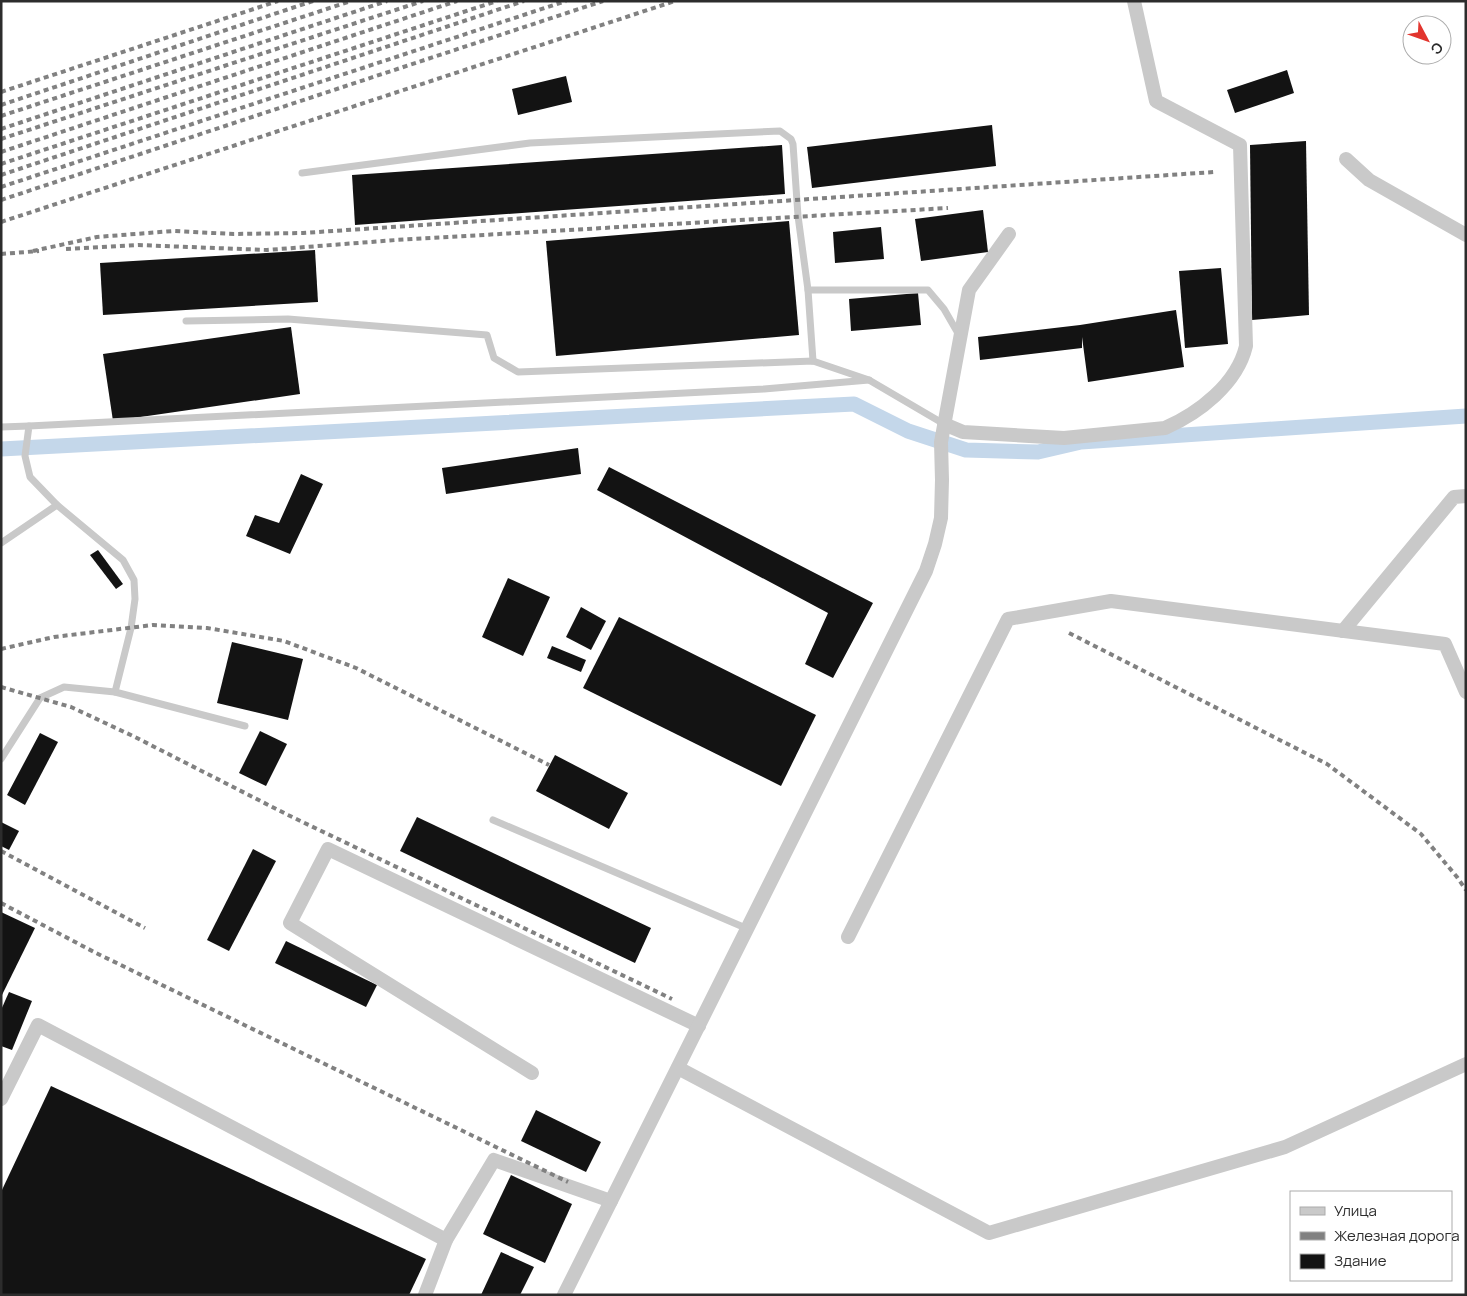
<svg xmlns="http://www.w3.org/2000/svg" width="1467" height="1296" viewBox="0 0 1467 1296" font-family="Manrope,sans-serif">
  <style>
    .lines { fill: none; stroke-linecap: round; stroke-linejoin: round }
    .canal { stroke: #c4d7ea; stroke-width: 15 }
    .building { fill: #131313 }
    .service { stroke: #c9c9c9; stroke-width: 7 }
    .minor { stroke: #c9c9c9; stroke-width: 14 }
    .rail { stroke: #818181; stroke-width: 4; stroke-dasharray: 5 4; stroke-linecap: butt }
  </style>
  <rect width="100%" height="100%" fill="#fff"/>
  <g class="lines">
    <polyline class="canal" points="1,449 854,404 908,431 966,450 1038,452 1081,442 1466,416"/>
  </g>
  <g class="building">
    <polygon points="1287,70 1294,93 1235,113 1227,90"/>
    <polygon points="566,76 572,102 518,115 512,89"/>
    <polygon points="992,125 996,166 812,188 807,147"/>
    <polygon points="1306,141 1309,315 1252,320 1250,145"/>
    <polygon points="782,145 785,194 355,225 352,175"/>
    <polygon points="983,210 988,252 921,261 915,219"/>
    <polygon points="789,221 799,335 556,356 546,241"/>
    <polygon points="881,227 884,259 835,263 833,232"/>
    <polygon points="315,250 318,302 103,315 100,263"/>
    <polygon points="1221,268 1228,344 1185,348 1179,271"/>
    <polygon points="918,293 921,325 851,331 849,299"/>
    <polygon points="1176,310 1184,367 1088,382 1082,337 1082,348 980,360 978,337 1080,325"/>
    <polygon points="291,327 300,394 113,421 103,354"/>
    <polygon points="578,448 581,474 446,494 442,468"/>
    <polygon points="609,467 873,603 833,678 805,664 828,613 597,490"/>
    <polygon points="301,474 323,484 290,554 246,536 255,515 279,523"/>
    <polygon points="98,550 123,584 116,589 90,555"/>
    <polygon points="508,578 550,597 523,656 482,637"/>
    <polygon points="581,607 606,621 591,650 566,637"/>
    <polygon points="619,617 816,715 781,786 583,688"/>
    <polygon points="232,642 303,659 288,720 217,703"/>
    <polygon points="552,646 586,660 581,672 547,658"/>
    <polygon points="260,731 287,744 266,786 239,773"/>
    <polygon points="40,733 58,742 25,805 7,795"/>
    <polygon points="555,755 628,793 609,829 536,791"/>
    <polygon points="417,817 651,928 635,963 400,851"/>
    <polygon points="1,822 19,831 9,850 1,846"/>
    <polygon points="253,849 276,861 229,951 207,940"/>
    <polygon points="1,912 35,928 1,997"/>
    <polygon points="286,941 377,985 366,1007 275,963"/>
    <polygon points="9,992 32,1001 12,1050 1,1046 1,1010"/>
    <polygon points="51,1086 426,1259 409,1295 1,1295 1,1192"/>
    <polygon points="536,1110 601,1142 586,1172 521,1141"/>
    <polygon points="511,1175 572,1204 545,1263 483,1234"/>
    <polygon points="501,1252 534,1267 520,1295 481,1295"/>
  </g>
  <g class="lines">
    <g class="service">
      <polyline points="302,173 530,143 780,131 791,139 793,144 798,216 808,290"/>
      <polyline points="186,321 288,319 487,335 494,358 518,372 813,361 869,380 944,424"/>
      <polyline points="813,361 808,290 928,290 944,309 959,335"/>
      <polyline points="1,427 29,426"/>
      <polyline points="1,543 57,505"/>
      <polyline points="245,726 115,692 131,628 135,599 134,580 123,560 57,505 30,477 25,456 29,426 764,389 869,380"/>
      <polyline points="1,759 40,698 64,687 115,692"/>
      <polyline points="493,820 748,929"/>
    </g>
    <g class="minor">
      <polyline points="1346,159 1369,180 1466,235"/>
      <path d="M944 424 963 432 1064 438 1165 428C1199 413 1237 384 1246 346L1240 145 1156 101 1134 1"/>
      <polyline points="1343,631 1454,497 1466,496"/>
      <polyline points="848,937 1008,619 1111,601 1445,644 1466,692"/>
      <polyline points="678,1068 989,1233 1285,1147 1466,1064"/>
      <polyline points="532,1073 290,923 328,849 699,1026"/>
      <polyline points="1,1099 38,1025 446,1240"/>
      <polyline points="425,1295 446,1240 494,1160 611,1201"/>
      <polyline points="564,1295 926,571 935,544 941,518 942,480 941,442 969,290 1009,234"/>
    </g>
    <g class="rail">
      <polyline points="1,92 278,1"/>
      <polyline points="1,105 313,1"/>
      <polyline points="1,116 351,1"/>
      <polyline points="1,129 387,1"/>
      <polyline points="1,139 423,1"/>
      <polyline points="1,152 457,1"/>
      <polyline points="1,164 497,1"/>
      <polyline points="1,175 524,1"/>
      <polyline points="1,187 566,1"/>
      <polyline points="1,200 603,1"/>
      <polyline points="1,222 675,1"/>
      <polyline points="66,249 138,245 267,250 396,240 948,208"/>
      <polyline points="33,251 97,237 173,231 234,234 303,233 1214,172"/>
      <polyline points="1,254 39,251"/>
      <polyline points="1069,633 1327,764 1421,834 1457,877 1466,890"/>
      <polyline points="1,649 54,637 153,625 207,628 284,641 356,668 549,765"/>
      <polyline points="1,687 71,707 135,737 288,815 672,999"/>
      <polyline points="1,851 145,928"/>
      <polyline points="1,903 96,953 568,1182"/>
    </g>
  </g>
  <rect width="1467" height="1296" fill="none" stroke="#2c2c2c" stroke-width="5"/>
  <rect x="1290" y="1191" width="162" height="90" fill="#ffffff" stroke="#ababab"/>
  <rect x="1300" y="1207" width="25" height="8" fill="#c9c9c9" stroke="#ababab"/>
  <text x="1334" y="1216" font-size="15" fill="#2c2c2c">Улица</text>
  <rect x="1300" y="1232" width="25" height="8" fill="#818181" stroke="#ababab"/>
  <text x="1334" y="1241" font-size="15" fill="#2c2c2c">Железная дорога</text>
  <rect x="1300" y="1254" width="25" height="15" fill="#131313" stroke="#ababab"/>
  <text x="1334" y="1266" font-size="15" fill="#2c2c2c">Здание</text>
  <g transform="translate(1427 40) rotate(131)"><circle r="24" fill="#ffffff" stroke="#ababab"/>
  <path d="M0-4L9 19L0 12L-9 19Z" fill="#e2352e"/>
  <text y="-8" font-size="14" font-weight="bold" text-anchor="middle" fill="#2c2c2c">С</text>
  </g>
</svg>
